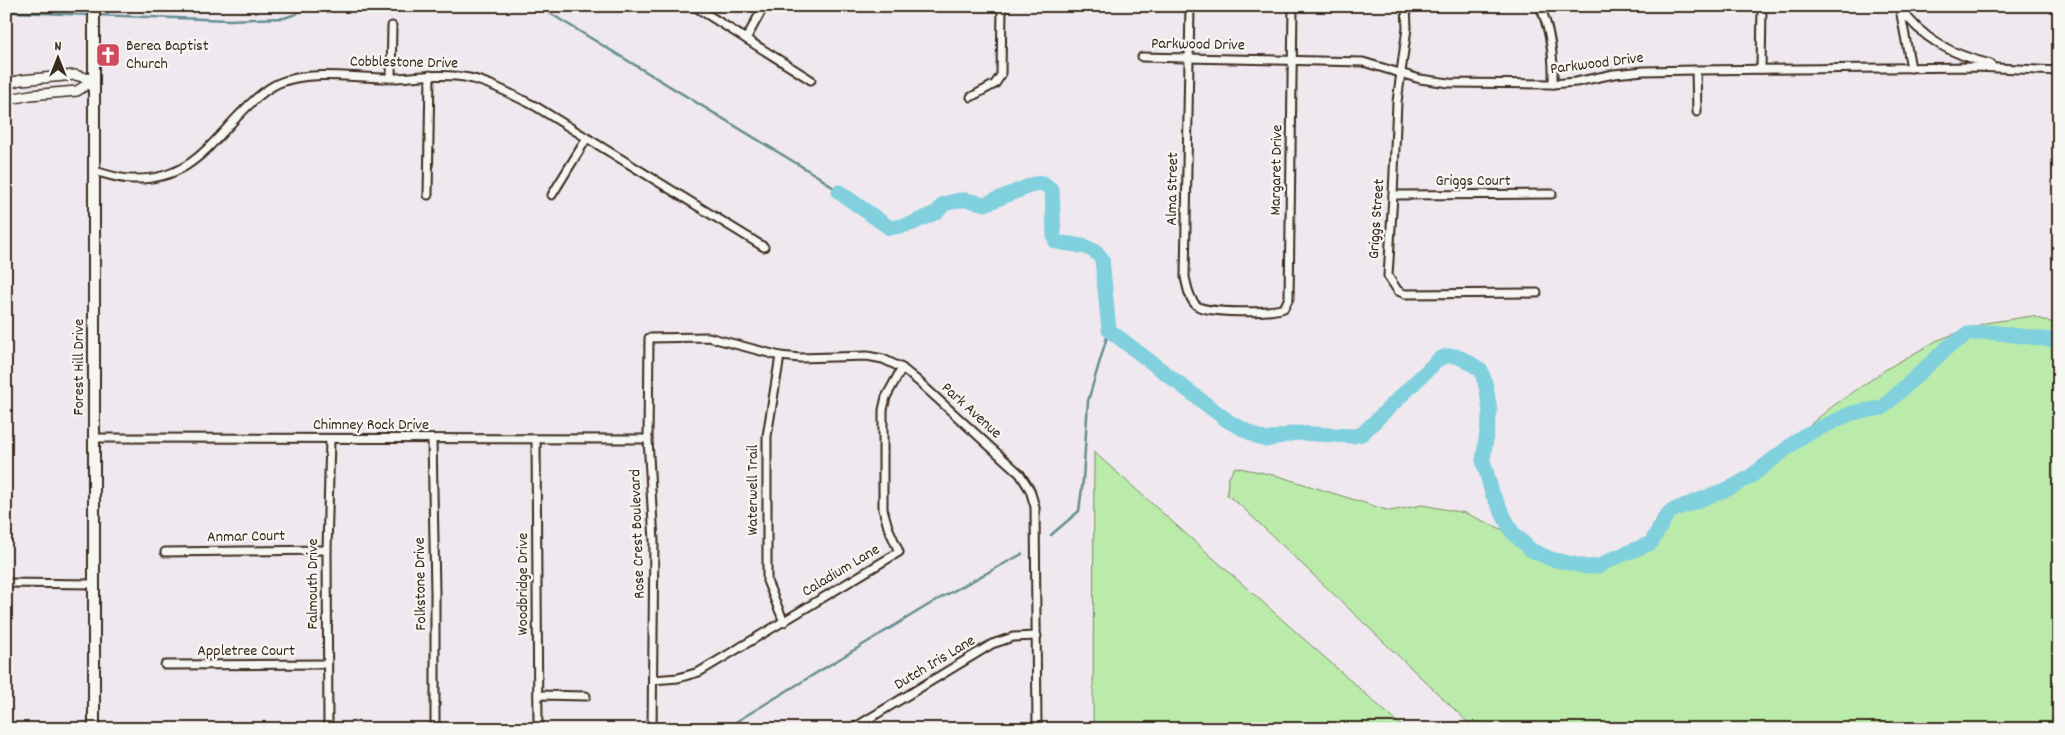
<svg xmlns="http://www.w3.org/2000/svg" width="2065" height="735" viewBox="0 0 2065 735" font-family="Dekko,sans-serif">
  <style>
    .green { fill: #baebab; stroke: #7a8a64 }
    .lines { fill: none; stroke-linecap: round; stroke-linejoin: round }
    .stream { stroke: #658e91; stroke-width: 2.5 }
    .river { stroke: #81d0de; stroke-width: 15 }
    .minor-casing { stroke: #3b2a1e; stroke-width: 11 }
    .tertiary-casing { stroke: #3b2a1e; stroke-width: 12 }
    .secondary-casing { stroke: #3b2a1e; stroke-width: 14 }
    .minor { stroke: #f6f6f2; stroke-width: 7 }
    .tertiary { stroke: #f6f6f2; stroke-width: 9 }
    .secondary { stroke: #f6f6f2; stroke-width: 10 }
    .labels { text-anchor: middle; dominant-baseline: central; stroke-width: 4.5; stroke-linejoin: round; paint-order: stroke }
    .street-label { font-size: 16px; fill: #3b2a1e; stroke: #f6f6f2 }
    .poi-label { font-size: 16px; fill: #3b2a1e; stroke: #f6f6f2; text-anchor: start }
  </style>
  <rect width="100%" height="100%" fill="#efe8ee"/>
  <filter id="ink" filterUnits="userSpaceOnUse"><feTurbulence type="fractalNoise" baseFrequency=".02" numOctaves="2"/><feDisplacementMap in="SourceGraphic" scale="10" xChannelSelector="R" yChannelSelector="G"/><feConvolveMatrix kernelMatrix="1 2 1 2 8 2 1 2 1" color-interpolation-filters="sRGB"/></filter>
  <g filter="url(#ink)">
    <g class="green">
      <polygon points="2032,316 2059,325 2059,729 1475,729 1240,505 1227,495 1228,479 1235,467 1278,476 1390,511 1422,505 1465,513 1508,532 1533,554 1548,560 1571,565 1626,560 1644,551 1654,536 1663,515 1731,489 1833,406 1888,368 1938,340 1985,323"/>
      <polygon points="1094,452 1405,729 1093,729"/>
    </g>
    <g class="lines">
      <g class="stream">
        <polyline points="538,6 819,177 839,192"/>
        <polyline points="6,10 15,12 92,15"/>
        <polyline points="97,15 229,20 284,18 296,14 304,6"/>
        <polyline points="1051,535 1079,511 1083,480 1088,401 1109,330"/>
        <polyline points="724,729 935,601 1022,554"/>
      </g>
      <path class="river" d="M839 192 890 228 911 224 937 212 944 204 959 200H967L985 204 1034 184 1043 183 1052 190 1054 236 1056 242C1072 245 1092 244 1102 259L1109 330 1228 421 1256 436 1266 440 1295 433 1353 436 1362 434 1439 359 1447 356H1456L1467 361 1481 370 1486 386 1490 411 1483 460 1492 493 1512 532 1531 550 1551 559 1587 567 1600 566 1612 559 1651 543 1666 516 1671 511 1730 488 1750 477 1803 436 1852 413 1882 408 1948 347 1968 334 1990 332 2059 341"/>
      <defs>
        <g id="minor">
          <polyline points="694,6 811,80"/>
          <path d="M1190 6 1185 277C1187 286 1189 299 1196 305 1206 314 1272 313 1284 308L1289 298 1293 6"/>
          <polyline points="1406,6 1407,28 1397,102 1393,195 1388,276 1398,291 1405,294 1537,293"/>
          <path d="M1540 6C1551 32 1554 56 1553 84"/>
          <path d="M1899 6C1922 40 1953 55 1991 64"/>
          <polyline points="1900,9 1911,68"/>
          <polyline points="746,39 764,6"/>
          <polyline points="1142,57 1363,62 1420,79 1449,83 1553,84 1576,82 1614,74 1644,71 1696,70 1976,67 2059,71"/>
          <polyline points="1761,69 1762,6"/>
          <polyline points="1696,70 1697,112"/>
          <polyline points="391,78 392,26"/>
          <polyline points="971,97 995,84 1001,75 1002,6"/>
          <path d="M94 171C106 174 119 179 131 179 185 181 205 151 238 116 250 104 263 90 279 83 310 69 359 79 393 78 417 77 444 73 469 78 492 83 514 96 535 106L764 247"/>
          <polyline points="428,195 430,75"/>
          <polyline points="552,195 587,138"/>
          <polyline points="1393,195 1552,194"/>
          <polyline points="780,356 767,436 767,581 784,622"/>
          <polyline points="94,438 648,439"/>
          <polyline points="432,439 435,592 435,729"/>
          <polyline points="536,439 538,729"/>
          <polyline points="165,552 327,550"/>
          <polyline points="6,583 94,584"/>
          <polyline points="165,665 327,664"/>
          <polyline points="653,680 678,678 699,672 899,552 888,527 883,509 883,410 886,397 902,368"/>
          <polyline points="538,695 586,696"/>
          <polyline points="328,729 327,550 330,439"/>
          <polyline points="652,729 654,541 648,439 649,338 708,337 780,356 800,358 867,356 883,359 902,368 918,381 1020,474 1030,490 1035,507 1037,729"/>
          <polyline points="852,729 992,644 1013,637 1037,636"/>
        </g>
        <polyline id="tertiary" points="6,84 21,80 75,75 94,80 77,91 30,95 6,100"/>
        <polyline id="secondary" points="94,729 94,6"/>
      </defs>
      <use href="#minor" class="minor-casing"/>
      <use href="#tertiary" class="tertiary-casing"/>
      <use href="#secondary" class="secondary-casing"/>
      <use href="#minor" class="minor"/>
      <use href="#tertiary" class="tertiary"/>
      <use href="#secondary" class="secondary"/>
    </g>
  </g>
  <defs>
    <symbol id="church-square" viewBox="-11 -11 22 22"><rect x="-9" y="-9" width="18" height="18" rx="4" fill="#d1495b" stroke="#f6f6f2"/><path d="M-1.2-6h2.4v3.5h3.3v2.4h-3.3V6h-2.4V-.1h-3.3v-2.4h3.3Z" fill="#fff"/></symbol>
  </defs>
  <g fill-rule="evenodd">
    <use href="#church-square" x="94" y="41" width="28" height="28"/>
  </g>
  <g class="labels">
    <g class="street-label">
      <text transform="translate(1198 45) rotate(1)">Parkwood Drive</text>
      <text transform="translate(404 63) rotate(1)">Cobblestone Drive</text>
      <text transform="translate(1597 64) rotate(-7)">Parkwood Drive</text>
      <text transform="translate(1277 170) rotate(-89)">Margaret Drive</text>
      <text x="1473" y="181">Griggs Court</text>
      <text transform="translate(1173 189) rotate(-89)">Alma Street</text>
      <text transform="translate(1377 219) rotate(-86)">Griggs Street</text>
      <text transform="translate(79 367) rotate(-90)">Forest Hill Drive</text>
      <text transform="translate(971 411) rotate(42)">Park Avenue</text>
      <text x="371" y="425">Chimney Rock Drive</text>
      <text transform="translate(753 490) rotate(-90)">Waterwell Trail</text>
      <text transform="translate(638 534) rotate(-92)">Rose Crest Boulevard</text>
      <text transform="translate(246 537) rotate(-1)">Anmar Court</text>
      <text transform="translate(841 571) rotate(-31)">Caladium Lane</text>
      <text transform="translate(313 584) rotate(-90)">Falmouth Drive</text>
      <text transform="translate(421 584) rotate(-91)">Folkstone Drive</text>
      <text transform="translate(523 584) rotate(-90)">Woodbridge Drive</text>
      <text x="246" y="651">Appletree Court</text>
      <text transform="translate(935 663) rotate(-31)">Dutch Iris Lane</text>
    </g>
    <g class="poi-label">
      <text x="126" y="46">Berea Baptist<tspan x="126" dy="18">Church</tspan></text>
    </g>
  </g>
  <rect width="2065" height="735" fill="none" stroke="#f6f6f2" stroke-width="25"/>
  <rect x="12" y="12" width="2040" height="710" fill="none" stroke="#3b2a1e" stroke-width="2" filter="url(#ink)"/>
  <g transform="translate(58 58)" stroke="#f6f6f2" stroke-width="4" paint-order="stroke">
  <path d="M0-4L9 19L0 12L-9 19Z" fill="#3b2a1e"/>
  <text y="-8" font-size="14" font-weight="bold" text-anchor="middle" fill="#3b2a1e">N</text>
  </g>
</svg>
